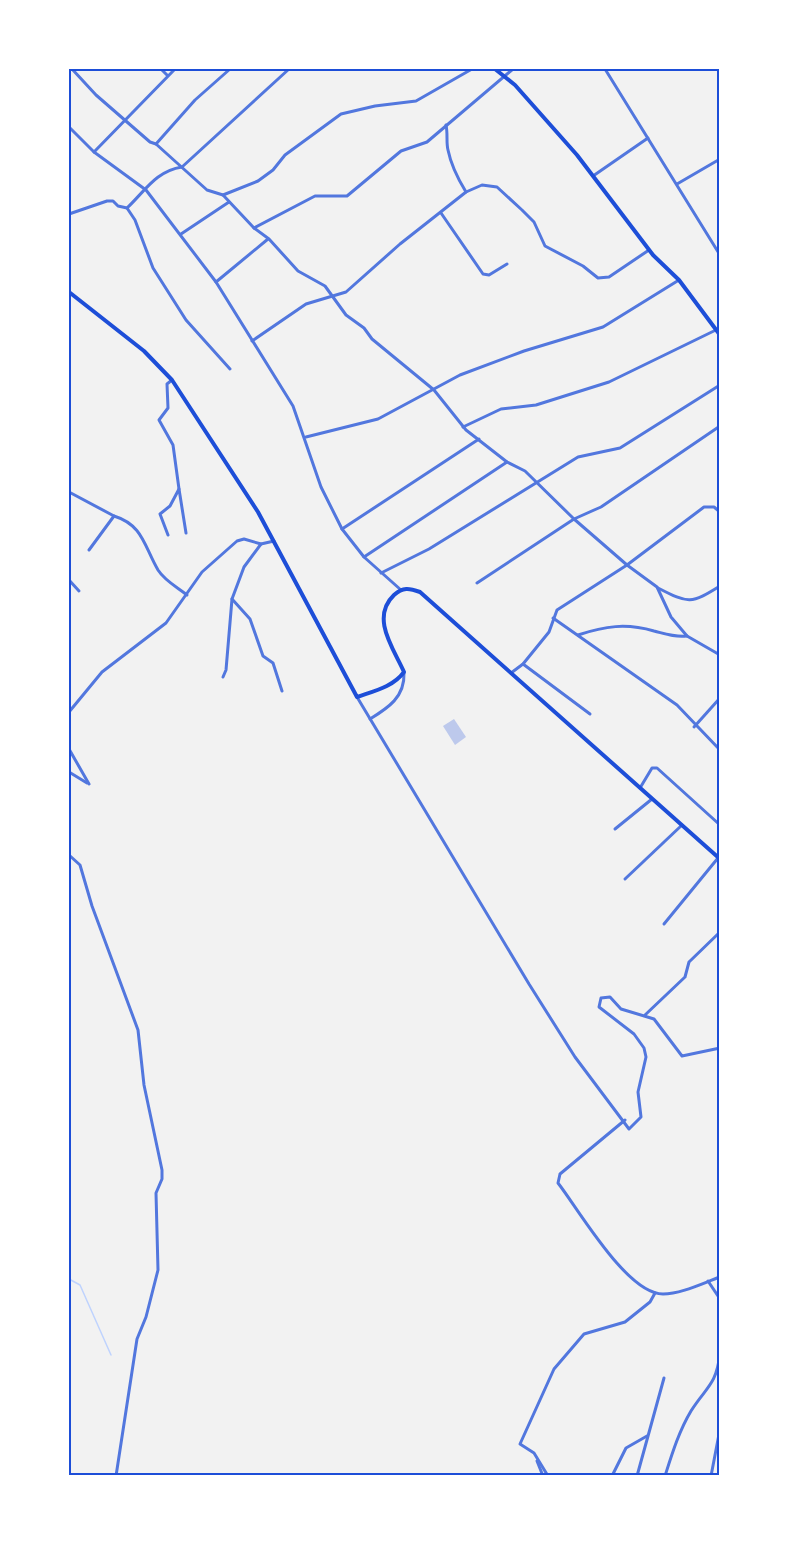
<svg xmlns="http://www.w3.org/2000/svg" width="789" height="1545" viewBox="0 0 789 1545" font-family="'PT Serif',serif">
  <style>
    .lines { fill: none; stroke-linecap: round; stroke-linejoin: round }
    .stream { stroke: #bfd3fe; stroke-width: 1.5 }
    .building { fill: #bdc9ec }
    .minor { stroke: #5277de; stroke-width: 3 }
    .secondary { stroke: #1d4ed8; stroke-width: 4 }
    .neatline { fill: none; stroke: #1d4ed8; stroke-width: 2 }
  </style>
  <rect width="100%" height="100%" fill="#f2f2f2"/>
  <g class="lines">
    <polyline class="stream" points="69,1279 80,1285 111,1355"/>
  </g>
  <polygon class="building" points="454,719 466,737 455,745 443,726"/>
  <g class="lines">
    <g class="minor">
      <polyline points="72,69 96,95 150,142 156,144"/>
      <polyline points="161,69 167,75"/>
      <polyline points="230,69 195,100 156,144 207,190 223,195 258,181 273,170 285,155 341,114 375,106 416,101 472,69"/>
      <polyline points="605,69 720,255"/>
      <path d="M446 125C448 134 446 142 448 150 451 165 458 179 466 192"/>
      <polyline points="69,127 94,152 146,190 216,282 293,406 321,487 342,529 364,557 401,590"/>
      <polyline points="94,152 175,69"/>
      <polyline points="593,176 648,138"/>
      <polyline points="677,184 720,159"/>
      <polyline points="223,195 254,228 315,196 347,196 401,151 427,142 513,69"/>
      <path d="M127 208C145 191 156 171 182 167L289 69"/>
      <polyline points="441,213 483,274 489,275 507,264"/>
      <polyline points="69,214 107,201 113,201 118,206 127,208 135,220 153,268 186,320 230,369"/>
      <polyline points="254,228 269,239 298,271 325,286 346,315 364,328 372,339 434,390 466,430 507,462 525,471 574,519 627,565 657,587 671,617 687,636 720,655"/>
      <polyline points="181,234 229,202"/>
      <polyline points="216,282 268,239"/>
      <polyline points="252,341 306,304 346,292 400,244 466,192 482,185 497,187 522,210 534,222 545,246 583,266 598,278 609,277 649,250"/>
      <polyline points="172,380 167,384 168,408 159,420 173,445 179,489"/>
      <polyline points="463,427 501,409 536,405 609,382 720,328"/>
      <polyline points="306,437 378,419 460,375 524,351 603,327 679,280"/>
      <polyline points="69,492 114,516 89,550"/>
      <path d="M114 516C143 525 144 546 158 570 165 581 177 587 187 595"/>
      <polyline points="342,529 479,439"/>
      <polyline points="168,535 160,514 170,506 179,489 186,533"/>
      <polyline points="261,544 244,567 232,599 250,619 263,656 273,663 282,691"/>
      <polyline points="364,557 507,462"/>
      <polyline points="381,573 429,549 578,457 620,448 720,385"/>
      <polyline points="69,580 79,591"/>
      <polyline points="477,583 574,519 601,507 720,426"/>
      <path d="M658 588C689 604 691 604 720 586"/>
      <polyline points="553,618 677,705 720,750"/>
      <path d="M578 635C605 626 626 623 654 631 666 634 673 637 687 636"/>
      <polyline points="523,664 590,714"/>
      <polyline points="511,673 523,664 549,632 557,610 627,565 704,507 714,507 720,512"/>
      <polyline points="223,677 226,670 232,599"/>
      <polyline points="357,697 529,984 575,1057 629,1129 641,1117 638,1092 646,1057 644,1048 634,1034 599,1007 601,998 610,997 621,1009 654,1019 682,1056 720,1048"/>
      <polyline points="69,712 102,672 166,623 202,572 237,541 244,539 261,544 274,541"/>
      <path d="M370 719C388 708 405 697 404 673"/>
      <polyline points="694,727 720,698"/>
      <polyline points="69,749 89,784"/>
      <polyline points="69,772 87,783"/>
      <polyline points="640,788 652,768 657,768 720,825"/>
      <polyline points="615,829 652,799"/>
      <polyline points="69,855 80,865 92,906 138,1030 144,1085 162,1170 162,1179 156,1193 158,1270 146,1317 137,1339 116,1476"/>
      <polyline points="625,879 682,825"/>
      <polyline points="664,924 718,858"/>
      <polyline points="645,1015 685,977 689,962 720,932"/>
      <path d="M625 1120 560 1174 558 1183C579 1210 627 1294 663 1294 681 1294 703 1283 720 1277"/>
      <polyline points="708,1281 720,1299"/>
      <polyline points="537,1461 543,1476"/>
      <polyline points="548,1476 534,1453 520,1444 554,1369 584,1334 625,1322 650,1302 655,1293"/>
      <polyline points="612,1476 626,1448 647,1436"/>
      <polyline points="637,1476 664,1378"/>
      <path d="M665 1476C672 1454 679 1431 691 1411 706 1387 716 1386 720 1354"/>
      <polyline points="711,1476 720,1429"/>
    </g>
    <g class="secondary">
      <polyline points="495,69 515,85 577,155 653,255 679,280 720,335"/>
      <path d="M69 292 144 351 172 380 258 512 357 697C374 691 393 687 404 672 394 649 370 618 394 595 403 587 409 588 420 592L720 859"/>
    </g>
  </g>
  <rect width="789" height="1545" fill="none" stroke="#ffffff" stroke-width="141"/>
  <rect x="70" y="70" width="648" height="1404" class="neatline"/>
</svg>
